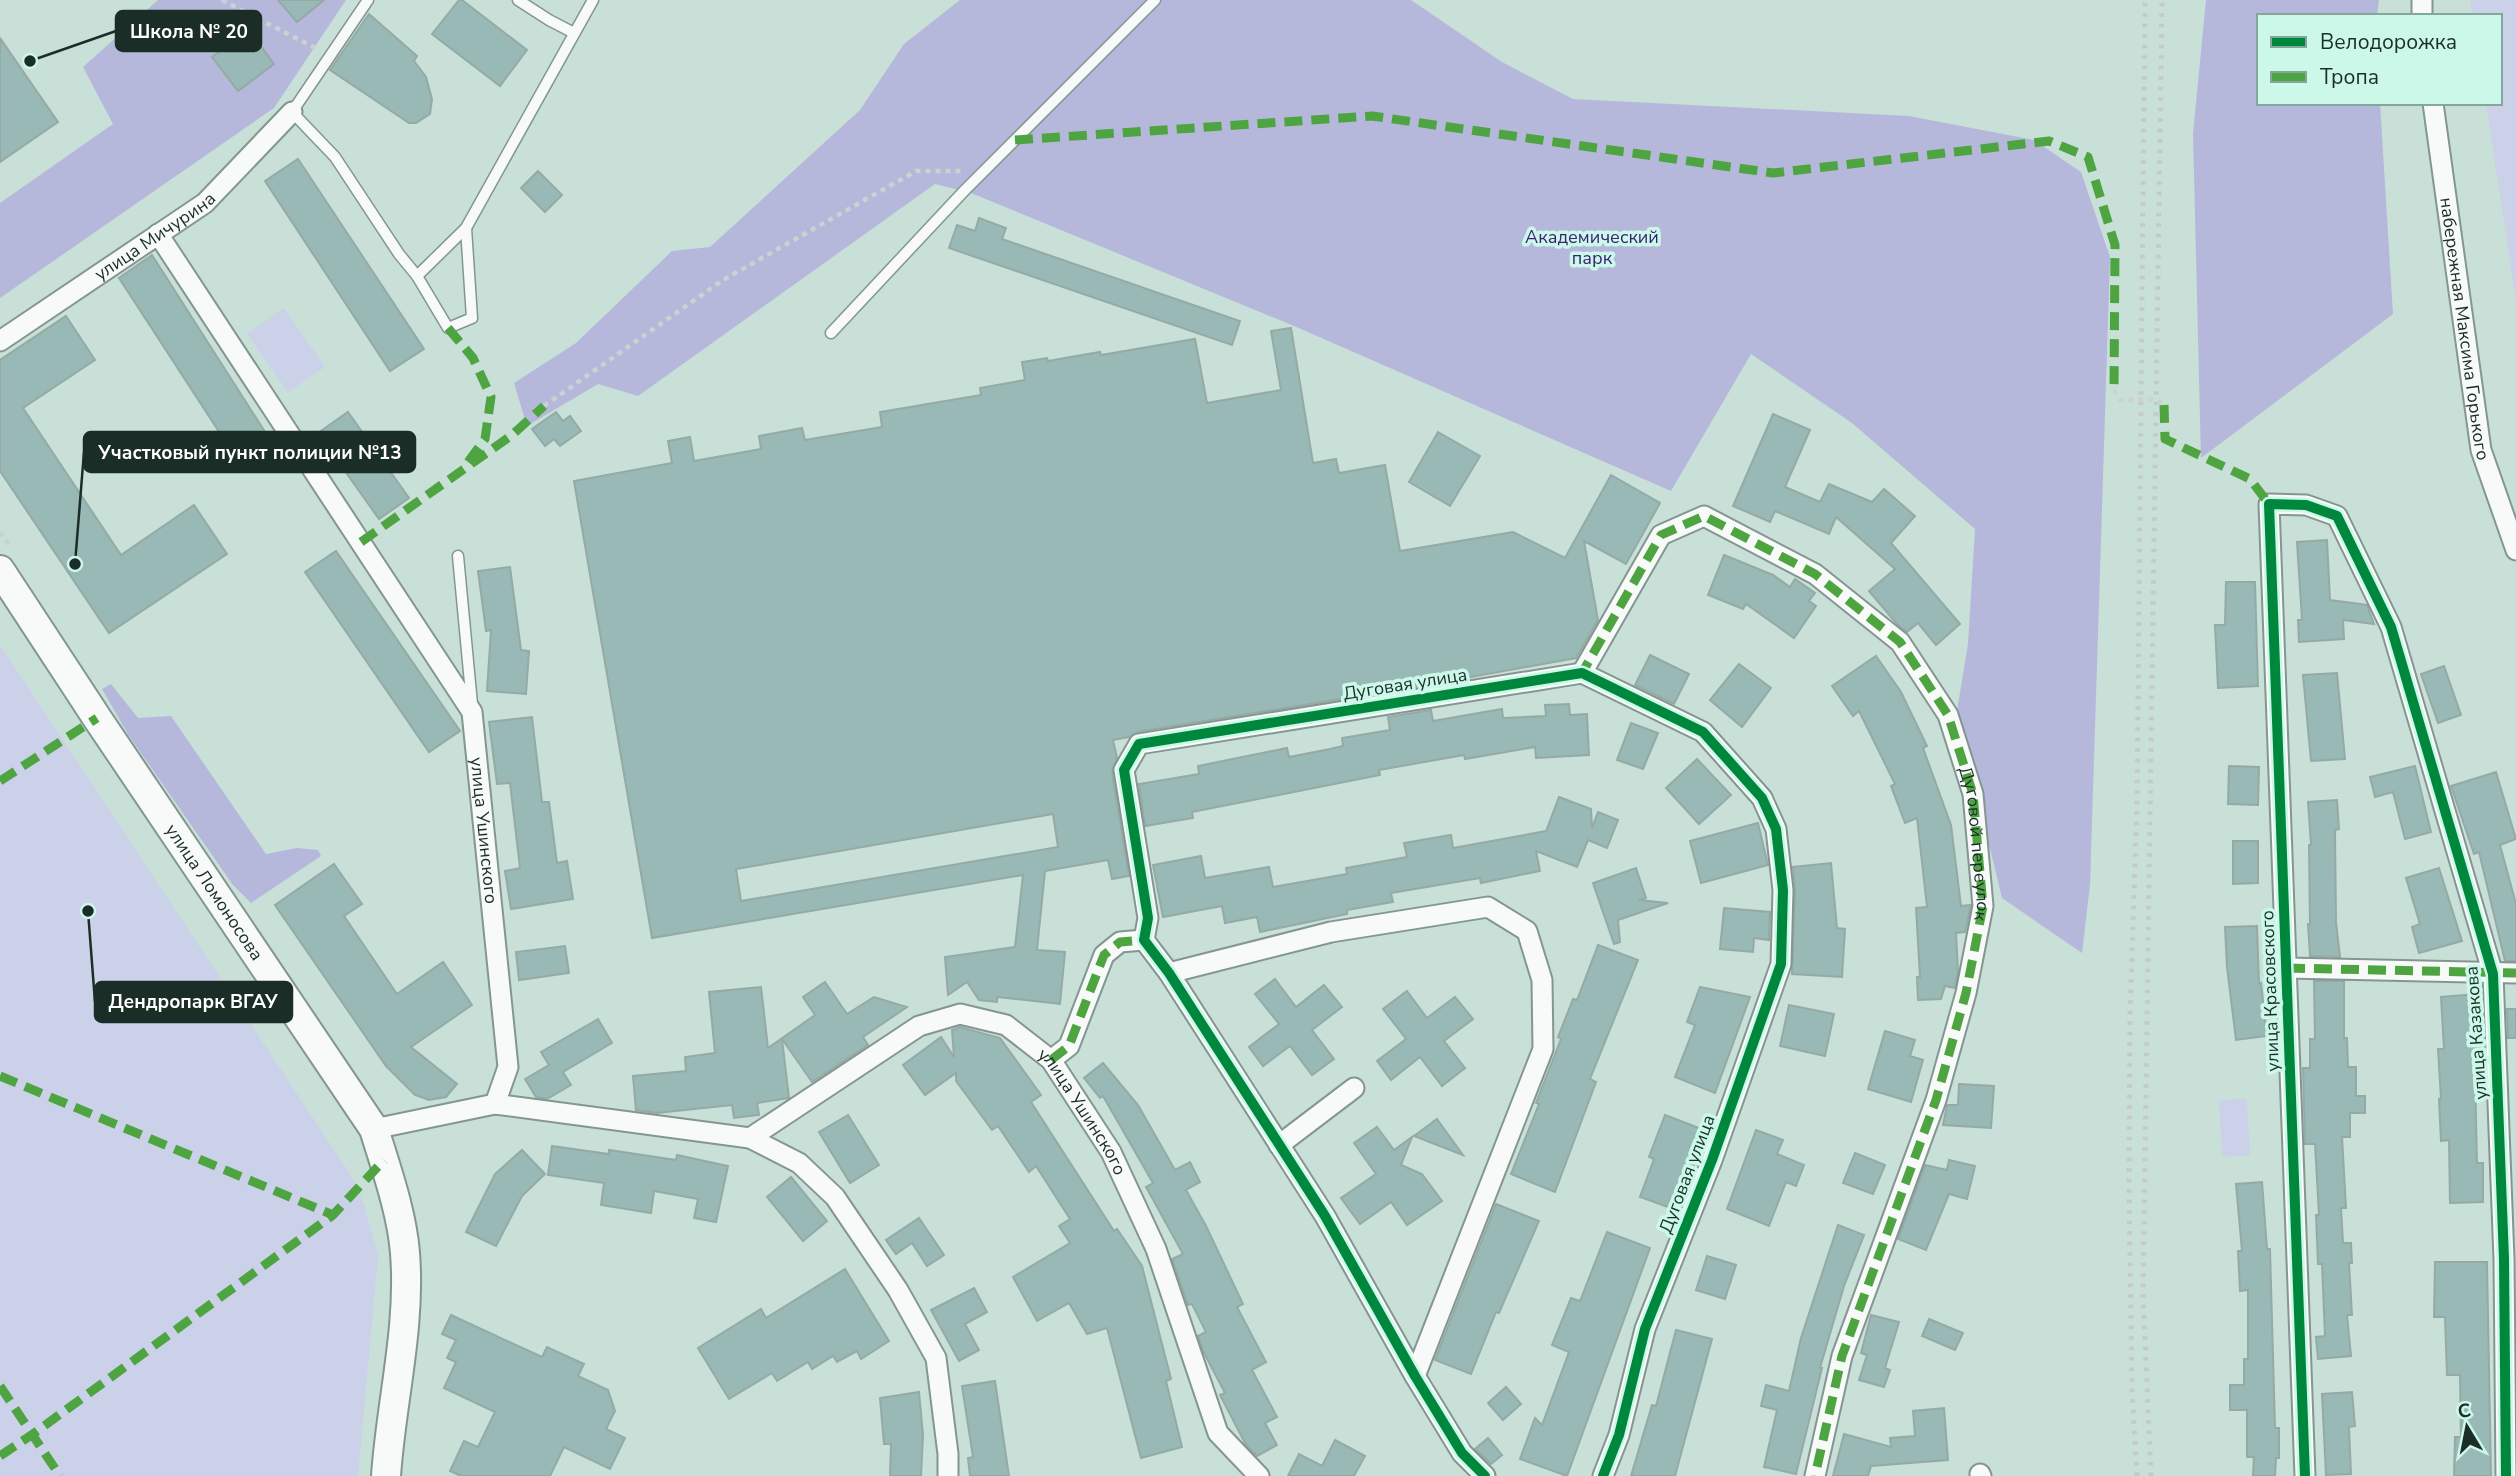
<svg xmlns="http://www.w3.org/2000/svg" width="2516" height="1476" viewBox="0 0 2516 1476" font-family="'Nunito Sans',sans-serif">
  <style>
    .green { fill: #cbd1e8 }
    .forest { fill: #b5b8db }
    .building { fill: #98b9b5; stroke: #95aaa5; stroke-width: 2; fill-rule: evenodd }
    .lines { fill: none; stroke-linecap: round; stroke-linejoin: round }
    .service-casing { stroke: #839690; stroke-width: 13 }
    .minor-casing { stroke: #839690; stroke-width: 23 }
    .secondary-casing { stroke: #839690; stroke-width: 32 }
    .path { stroke: #cbd3d0; stroke-width: 4.5; stroke-dasharray: 5 5; stroke-linecap: butt }
    .service { stroke: #f7faf9; stroke-width: 10 }
    .minor { stroke: #f7faf9; stroke-width: 19 }
    .secondary { stroke: #f7faf9; stroke-width: 28 }
    .rail { stroke: #c4cac8; stroke-width: 5; stroke-dasharray: 3.5 7; stroke-linecap: butt }
    .quiet { stroke: #4fa442; stroke-width: 9; stroke-dasharray: 18 9; stroke-linecap: butt }
    .cycleway-casing { stroke: #cbf8e9; stroke-width: 15 }
    .cycleway { stroke: #00873e; stroke-width: 10 }
    .labels { text-anchor: middle; dominant-baseline: central; stroke-width: 7; stroke-linejoin: round; paint-order: stroke }
    .street-label { font-size: 18px; fill: #1b2d27; stroke: #cbf8e9 }
    .park-label { font-size: 18px; fill: #3b2173; stroke: #cbf8e9 }
    .leader { fill: none; stroke: #1b2d27; stroke-width: 2.5 }
    .callout-dot { fill: #1b2d27; stroke: #cbf8e9; stroke-width: 2.5 }
    .callout { fill: #1b2d27; stroke: #1b2d27; stroke-width: 2.5 }
    .callout-label { font-size: 19px; text-anchor: middle; font-weight: bold; fill: #fff }
  </style>
  <rect width="100%" height="100%" fill="#c8e0d8"/>
  <g class="green">
    <polygon points="2470,0 2516,0 2516,301 2486,103 2500,103 2500,16 2473,16"/>
    <polygon points="284,308 325,367 288,392 247,334"/>
    <polygon points="0,645 352,1177 364,1204 378,1256 358,1476 0,1476"/>
    <polygon points="2247,1099 2250,1155 2222,1157 2219,1100"/>
  </g>
  <g class="forest">
    <polygon points="158,0 346,0 274,108 0,298 0,203 113,124 83,67"/>
    <polygon points="960,0 1411,0 1502,62 1573,99 1909,116 2034,140 2081,172 2110,257 2090,885 2082,953 2002,898 1957,711 1968,644 1975,529 1852,423 1751,354 1671,491 1294,326 971,193 935,184 638,396 598,384 527,426 514,383 576,343 672,251 710,247 860,110 904,44"/>
    <polygon points="2206,0 2379,0 2377,16 2259,16 2259,103 2380,103 2393,314 2201,458 2193,134"/>
    <polygon points="111,684 138,718 171,716 266,854 297,848 318,850 321,856 251,903 233,885 129,736 102,689"/>
  </g>
  <g class="building">
    <polygon points="278,0 324,0 297,22"/>
    <polygon points="459,0 462,0 527,50 500,86 432,34"/>
    <polygon points="369,14 417,56 414,61 426,77 432,99 430,114 416,123 409,123 330,70"/>
    <polygon points="249,30 274,64 238,91 212,57"/>
    <polygon points="0,38 58,122 0,162"/>
    <polygon points="298,159 424,349 390,371 265,181"/>
    <polygon points="538,171 562,195 545,212 521,188"/>
    <polygon points="979,218 1006,228 1002,239 1240,321 1232,345 949,248 957,225 975,231"/>
    <polygon points="152,255 274,446 242,467 119,278"/>
    <polygon points="66,316 95,360 23,408 121,555 194,505 227,554 109,633 0,471 0,360"/>
    <path d="M1291 328 1313 463 1336 459 1339 473 1385 465 1400 551 1513 532 1565 558 1611 475 1660 503 1626 564 1584 541 1598 620 1576 658 1427 685 1137 732 1129 737 1113 740 1117 758 1112 772 1129 876 1112 879 1108 860 1045 871 1037 950 1065 952 1060 1004 997 997V1002L979 1000 967 982 948 995 945 957 1015 947 1023 875 652 938 574 481 672 463 668 441 690 437 694 461 761 449 759 436 802 428 805 440 882 427 880 412 981 395 980 388 1025 380 1022 362 1047 358 1048 361 1100 352 1101 355 1195 339 1207 403 1281 390 1271 331ZM1053 814 1058 847 741 901 736 869Z"/>
    <polygon points="348,412 409,498 379,519 318,433"/>
    <polygon points="556,412 563,421 570,416 581,431 560,446 554,439 545,446 532,429"/>
    <polygon points="1773,414 1810,430 1785,487 1820,502 1829,484 1872,502 1884,489 1915,516 1891,543 1960,624 1936,645 1918,623 1907,632 1897,624 1869,591 1895,569 1836,517 1829,534 1775,511 1770,522 1733,506"/>
    <polygon points="1438,432 1480,456 1450,506 1409,482"/>
    <polygon points="2327,540 2330,600 2367,605 2374,624 2343,620 2344,639 2299,642 2298,620 2302,620 2297,542"/>
    <polygon points="336,551 460,731 429,752 305,572"/>
    <polygon points="1724,555 1773,575 1790,587 1795,579 1815,593 1809,601 1816,606 1794,638 1746,604 1743,609 1708,595"/>
    <polygon points="510,567 521,650 529,651 526,694 487,691 491,630 486,631 478,571"/>
    <polygon points="2226,582 2255,582 2258,686 2218,688 2215,625 2225,625"/>
    <polygon points="1650,655 1689,674 1674,704 1635,685"/>
    <polygon points="1876,656 1901,692 1927,746 1923,748 1951,825 1961,906 1971,905 1965,932 1956,933 1958,972 1955,988 1945,986 1941,999 1918,1000 1917,977 1920,977 1916,908 1927,907 1917,818 1905,823 1891,786 1895,784 1859,711 1853,716 1832,686"/>
    <polygon points="1739,664 1771,688 1742,727 1710,700"/>
    <polygon points="2444,666 2461,715 2438,723 2421,674"/>
    <polygon points="2337,673 2345,759 2311,761 2303,675"/>
    <polygon points="1569,704 1570,715 1587,714 1589,755 1536,758 1535,747 1465,759 1464,755 1379,770 1380,775 1192,812 1193,818 1145,826 1139,784 1199,774 1198,766 1287,748 1289,757 1330,749 1343,746 1342,738 1390,730 1388,717 1431,710 1433,721 1502,709 1503,718 1546,716 1545,705"/>
    <polygon points="532,717 542,802 549,802 557,863 567,861 573,899 511,909 505,871 520,868 510,783 497,784 489,722"/>
    <polygon points="1631,723 1658,733 1643,769 1617,760"/>
    <polygon points="1697,759 1731,795 1699,824 1666,788"/>
    <polygon points="2229,766 2259,767 2258,805 2228,804"/>
    <polygon points="2415,766 2431,832 2405,839 2393,792 2375,797 2370,777"/>
    <polygon points="2496,772 2516,839 2500,845 2516,904 2516,961 2505,961 2479,852 2474,854 2451,786"/>
    <polygon points="1559,797 1591,809 1592,828 1598,812 1618,820 1607,848 1588,840 1577,867 1536,851 1540,871 1481,883 1480,878 1391,893 1393,902 1347,910 1347,914 1260,932 1257,917 1225,923 1222,906 1163,917 1153,865 1201,856 1205,878 1269,867 1273,887 1347,874 1346,868 1407,857 1404,843 1451,835 1453,848 1546,831"/>
    <polygon points="2337,800 2339,829 2335,830 2336,922 2340,957 2310,956 2308,924 2310,924 2309,845 2311,845 2308,802"/>
    <polygon points="1758,823 1768,865 1701,883 1690,841"/>
    <polygon points="2233,841 2258,841 2258,883 2233,884"/>
    <polygon points="1831,863 1837,928 1845,929 1842,977 1792,974 1795,890 1793,867"/>
    <polygon points="334,864 362,904 344,916 397,994 443,962 472,1005 411,1047 457,1084 446,1097 429,1100 415,1095 386,1066 275,905"/>
    <polygon points="1636,868 1646,898 1639,900 1668,903 1618,920 1620,942 1614,944 1593,883"/>
    <polygon points="2439,868 2462,941 2419,953 2412,927 2420,924 2406,878"/>
    <polygon points="1724,908 1770,912 1769,940 1754,938 1753,952 1720,949"/>
    <polygon points="2257,926 2259,984 2261,983 2267,1036 2236,1040 2227,967 2225,927"/>
    <polygon points="1598,945 1638,960 1590,1079 1596,1082 1555,1192 1511,1174 1539,1104 1536,1103 1561,1039 1558,1037 1573,999 1577,1000"/>
    <polygon points="565,946 569,973 519,980 516,952"/>
    <polygon points="1275,979 1296,1007 1324,985 1342,1007 1312,1030 1334,1059 1312,1075 1290,1046 1263,1066 1249,1047 1279,1024 1255,994"/>
    <polygon points="2314,981 2344,981 2344,1038 2347,1038 2348,1067 2356,1067 2356,1096 2365,1096 2365,1113 2350,1113 2350,1137 2342,1137 2346,1208 2341,1208 2343,1243 2351,1243 2352,1263 2349,1263 2352,1315 2347,1315 2351,1356 2318,1359 2316,1337 2325,1336 2322,1264 2318,1264 2316,1215 2319,1215 2315,1144 2305,1144 2303,1068 2310,1068 2310,1039 2315,1039"/>
    <polygon points="825,982 847,1014 874,997 907,1007 863,1037 868,1045 812,1082 782,1039 789,1098 757,1103 759,1115 734,1118 732,1105 657,1113 636,1110 633,1076 686,1071 685,1057 715,1053 709,992 761,987 768,1048 815,1015 803,997"/>
    <polygon points="1700,987 1750,997 1715,1093 1675,1077 1695,1025 1687,1022"/>
    <polygon points="1407,991 1427,1018 1455,997 1473,1019 1444,1041 1465,1068 1442,1086 1420,1057 1391,1080 1377,1061 1406,1039 1383,1009"/>
    <polygon points="2476,994 2477,1010 2482,1010 2483,1039 2479,1039 2482,1076 2475,1077 2477,1163 2483,1163 2483,1202 2450,1203 2449,1140 2441,1141 2439,1099 2441,1099 2438,1049 2444,1049 2441,997"/>
    <polygon points="1789,1005 1834,1014 1825,1056 1780,1046"/>
    <polygon points="2507,1009 2516,1009 2516,1038 2508,1038"/>
    <polygon points="598,1019 612,1043 563,1072 571,1085 547,1099 536,1097 525,1079 549,1065 541,1052"/>
    <polygon points="960,1027 1000,1038 1041,1095 1031,1102 1114,1231 1117,1229 1142,1266 1171,1379 1166,1381 1182,1447 1141,1458 1107,1328 1087,1334 1069,1303 1037,1321 1013,1277 1070,1243 1059,1226 1070,1219 1036,1166 1029,1172 998,1126 992,1130 956,1081 956,1073 925,1095 903,1065 941,1037 954,1057 952,1030"/>
    <polygon points="1885,1031 1915,1040 1910,1056 1923,1060 1911,1102 1868,1089"/>
    <polygon points="1103,1063 1138,1105 1175,1170 1190,1162 1200,1182 1186,1190 1206,1226 1243,1304 1237,1307 1266,1362 1252,1370 1277,1417 1265,1423 1277,1445 1257,1456 1246,1445 1220,1395 1225,1393 1203,1351 1198,1336 1206,1332 1192,1304 1188,1305 1172,1259 1183,1254 1146,1187 1153,1183 1103,1096 1100,1098 1084,1078"/>
    <polygon points="1959,1084 1994,1086 1991,1128 1943,1125 1947,1105 1958,1105"/>
    <polygon points="848,1115 879,1165 850,1183 819,1132"/>
    <polygon points="1665,1115 1707,1131 1676,1210 1640,1197 1654,1159 1649,1157"/>
    <polygon points="1437,1119 1463,1155 1414,1136"/>
    <polygon points="1377,1127 1394,1150 1412,1137 1401,1165 1422,1174 1442,1201 1407,1225 1391,1202 1360,1224 1341,1198 1376,1174 1354,1143"/>
    <polygon points="1756,1130 1783,1140 1777,1154 1804,1165 1796,1186 1786,1182 1769,1226 1727,1209"/>
    <polygon points="552,1146 609,1154 609,1150 676,1160 677,1155 728,1166 716,1222 694,1218 698,1199 654,1191 651,1213 601,1205 604,1183 548,1175"/>
    <polygon points="522,1150 545,1174 522,1196 496,1246 466,1232 495,1174"/>
    <polygon points="1855,1153 1885,1165 1873,1194 1843,1183"/>
    <polygon points="1949,1160 1975,1166 1967,1199 1949,1194 1926,1250 1898,1239 1925,1165 1947,1170"/>
    <polygon points="791,1177 827,1221 803,1241 767,1197"/>
    <polygon points="2262,1182 2267,1249 2270,1249 2275,1428 2279,1428 2279,1458 2276,1458 2275,1476 2253,1476 2254,1457 2247,1457 2247,1410 2230,1410 2230,1385 2244,1385 2244,1359 2248,1359 2248,1290 2240,1291 2238,1251 2242,1251 2236,1184"/>
    <polygon points="1496,1204 1539,1221 1499,1313 1496,1312 1471,1374 1435,1360"/>
    <polygon points="919,1218 944,1255 927,1266 912,1243 896,1254 886,1240"/>
    <polygon points="1838,1225 1864,1235 1844,1286 1820,1368 1822,1368 1796,1474 1764,1467 1777,1410 1761,1406 1766,1385 1789,1391 1801,1338"/>
    <polygon points="1607,1232 1650,1248 1567,1476 1520,1459 1535,1418 1542,1425 1569,1352 1552,1345 1571,1298 1580,1301"/>
    <polygon points="1707,1256 1736,1265 1725,1299 1696,1290"/>
    <polygon points="2435,1262 2487,1262 2491,1476 2454,1476 2455,1437 2461,1437 2460,1375 2447,1375 2445,1317 2434,1317"/>
    <polygon points="845,1269 889,1341 861,1359 857,1351 837,1362 833,1356 812,1369 808,1362 777,1381 772,1373 729,1399 698,1348 761,1309 766,1318"/>
    <polygon points="974,1288 987,1312 965,1324 979,1350 959,1361 931,1310"/>
    <polygon points="451,1315 542,1357 547,1347 584,1364 578,1376 608,1390 615,1411 606,1429 625,1438 610,1469 564,1447 550,1476 461,1476 450,1471 464,1441 478,1447 495,1412 444,1388 456,1362 447,1358 456,1340 442,1334"/>
    <polygon points="1871,1315 1899,1322 1885,1368 1890,1370 1884,1387 1859,1380 1867,1355 1861,1353"/>
    <polygon points="1929,1319 1963,1333 1955,1350 1922,1336"/>
    <polygon points="1676,1330 1712,1339 1675,1476 1631,1476 1652,1405 1656,1406"/>
    <polygon points="995,1381 1009,1476 970,1476 968,1458 973,1457 962,1386"/>
    <polygon points="1506,1387 1521,1404 1503,1420 1488,1403"/>
    <polygon points="919,1392 923,1435 921,1476 890,1476 891,1444 884,1444 880,1398"/>
    <polygon points="2352,1392 2355,1426 2349,1427 2351,1474 2326,1475 2322,1394"/>
    <polygon points="1944,1408 1948,1460 1871,1466 1868,1476 1833,1476 1844,1434 1891,1447 1890,1438 1915,1436 1913,1411"/>
    <polygon points="1488,1438 1502,1455 1491,1464 1475,1449"/>
    <polygon points="1335,1440 1365,1456 1354,1476 1288,1476 1299,1454 1322,1466"/>
  </g>
  <g class="lines">
    <defs>
      <g id="service">
        <polyline points="368,0 292,112 335,157 399,254 417,276 448,328 472,318 466,228"/>
        <polyline points="518,0 549,20 574,33"/>
        <polyline points="417,276 466,228 593,0"/>
        <polyline points="831,333 964,191 1155,0"/>
        <polyline points="458,556 472,704"/>
      </g>
      <g id="minor">
        <polyline points="2422,16 2422,0"/>
        <path id="s1" d="M2433 103 2481 450 2516 550"/>
        <path id="s2" d="M158 234 472 712 508 1067 495 1104"/>
        <path id="s3" d="M0 341 205 203 292 112"/>
        <path id="s4" d="M1582 673 1661 535 1704 516 1815 574 1900 642 1948 715 1973 794 1983 906 1966 993 1936 1100 1842 1356 1815 1476"/>
        <polyline points="2287,968 2516,973"/>
        <polyline points="1169,973 1331,932 1488,907 1527,931 1542,980 1543,1049 1415,1376"/>
        <polyline points="1051,1060 1069,1046 1104,955 1120,942 1144,940"/>
        <path id="s5" d="M374 1129 495 1104 750 1138 919 1026 960 1014 1006 1025 1051 1060 1111 1152 1156 1249 1218 1433 1259 1476"/>
        <polyline points="750,1138 799,1163 835,1197 898,1290 936,1358 948,1454 948,1476"/>
        <polyline points="1279,1145 1354,1088"/>
        <polyline points="1980,1474 1981,1476"/>
        <polyline points="1485,1476 1462,1453 1415,1376 1325,1216 1169,973 1144,940 1148,918 1124,770 1139,744 1582,673 1703,732 1762,798 1776,829 1783,890 1781,964 1712,1160 1645,1329 1619,1435 1603,1476"/>
        <polyline points="2305,1476 2269,504 2306,505 2337,516 2391,627 2493,974 2504,1259 2506,1476"/>
      </g>
      <g id="secondary">
        <path id="s6" d="M0 570 97 718 374 1129C386 1168 402 1213 405 1253 411 1328 391 1402 386 1476"/>
      </g>
    </defs>
    <use href="#service" class="service-casing"/>
    <use href="#minor" class="minor-casing"/>
    <use href="#secondary" class="secondary-casing"/>
    <g class="path">
      <polyline points="222,0 319,50"/>
      <polyline points="2114,390 2120,400 2155,399 2164,405"/>
      <polyline points="544,406 723,280 916,171 962,171"/>
      <polyline points="0,532 11,548"/>
    </g>
    <use href="#service" class="service"/>
    <use href="#minor" class="minor"/>
    <use href="#secondary" class="secondary"/>
    <g class="rail">
      <polyline points="2137,1476 2132,1389 2129,1191 2130,1014 2137,806 2145,0"/>
      <polyline points="2151,1476 2143,1294 2162,0"/>
    </g>
    <g class="quiet">
      <polyline points="1015,140 1372,116 1773,173 2049,141 2088,157 2115,245 2114,390"/>
      <polyline points="448,328 473,358 491,397 485,439 468,462"/>
      <polyline points="2164,405 2165,439 2250,479 2269,504"/>
      <polyline points="361,542 512,435 544,406"/>
      <polyline points="1577,674 1582,673 1661,535 1704,516 1815,574 1900,642 1948,715 1973,794 1983,906 1966,993 1936,1100 1842,1356 1815,1476"/>
      <polyline points="0,781 97,718"/>
      <polyline points="2287,968 2516,973"/>
      <polyline points="1051,1060 1069,1046 1104,955 1120,942 1144,940 1145,935"/>
      <polyline points="0,1076 333,1215"/>
      <polyline points="0,1386 60,1476"/>
      <polyline points="0,1456 33,1434 333,1215 384,1160"/>
    </g>
    <defs>
      <g id="cycleway">
        <polyline points="1485,1476 1462,1453 1415,1376 1325,1216 1169,973 1144,940 1148,918 1124,770 1139,744 1582,673 1703,732 1762,798 1776,829 1783,890 1781,964 1712,1160 1645,1329 1619,1435 1603,1476"/>
        <polyline points="2305,1476 2269,504 2306,505 2337,516 2391,627 2493,974 2504,1259 2506,1476"/>
      </g>
    </defs>
    <use href="#cycleway" class="cycleway-casing"/>
    <use href="#cycleway" class="cycleway"/>
  </g>
  <g class="labels">
    <g class="street-label">
      <text stroke="none"><textPath href="#s3" startOffset="187">улица Мичурина</textPath></text>
      <text stroke="none"><textPath href="#s1" startOffset="228">набережная Максима Горького</textPath></text>
      <text transform="translate(1405 684) rotate(-9)">Дуговая улица</text>
      <text stroke="none"><textPath href="#s2" startOffset="691">улица Ушинского</textPath></text>
      <text stroke="none"><textPath href="#s4" startOffset="660">Дуговой переулок</textPath></text>
      <text stroke="none"><textPath href="#s6" startOffset="387">улица Ломоносова</textPath></text>
      <text transform="translate(2270 991) rotate(-92)">улица Красовского</text>
      <text transform="translate(2476 1033) rotate(-94)">улица Казакова</text>
      <text stroke="none"><textPath href="#s5" startOffset="791">улица Ушинского</textPath></text>
      <text transform="translate(1687 1174) rotate(-69)">Дуговая улица</text>
    </g>
    <g class="park-label">
      <text x="1592" y="237">Академический<tspan x="1592" dy="21">парк</tspan></text>
    </g>
  </g>
  <path class="leader" d="M30 61L116 31M75 564L84 452M88 911L95 1002"/>
  <g class="callout-dot">
    <circle cx="30" cy="61" r="7"/>
    <circle cx="75" cy="564" r="7"/>
    <circle cx="88" cy="911" r="7"/>
  </g>
  <g class="callout">
    <rect x="116" y="11" width="145" height="40" rx="7"/>
    <rect x="84" y="432" width="331" height="40" rx="7"/>
    <rect x="95" y="982" width="197" height="40" rx="7"/>
  </g>
  <g class="callout-label">
    <text x="189" y="38">Школа № 20</text>
    <text x="250" y="459">Участковый пункт полиции №13</text>
    <text x="193" y="1008">Дендропарк ВГАУ</text>
  </g>
  <rect x="2257" y="14" width="245" height="91" fill="#cbf8e9" stroke="#85a79b" stroke-width="2"/>
  <rect x="2271" y="37" width="35" height="10" fill="#00873e" stroke="#85a79b" stroke-width="2"/>
  <text x="2320" y="49" font-size="21" fill="#1b2d27">Велодорожка</text>
  <rect x="2271" y="72" width="35" height="10" fill="#4fa442" stroke="#85a79b" stroke-width="2"/>
  <text x="2320" y="84" font-size="21" fill="#1b2d27">Тропа</text>
  <g transform="translate(2467 1427) rotate(350)" stroke="#cbf8e9" stroke-width="5" paint-order="stroke">
  <path d="M0-5L12 26L0 18L-12 26Z" fill="#1b2d27"/>
  <text y="-10" font-size="19" font-weight="bold" text-anchor="middle" fill="#1b2d27">С</text>
  </g>
</svg>
